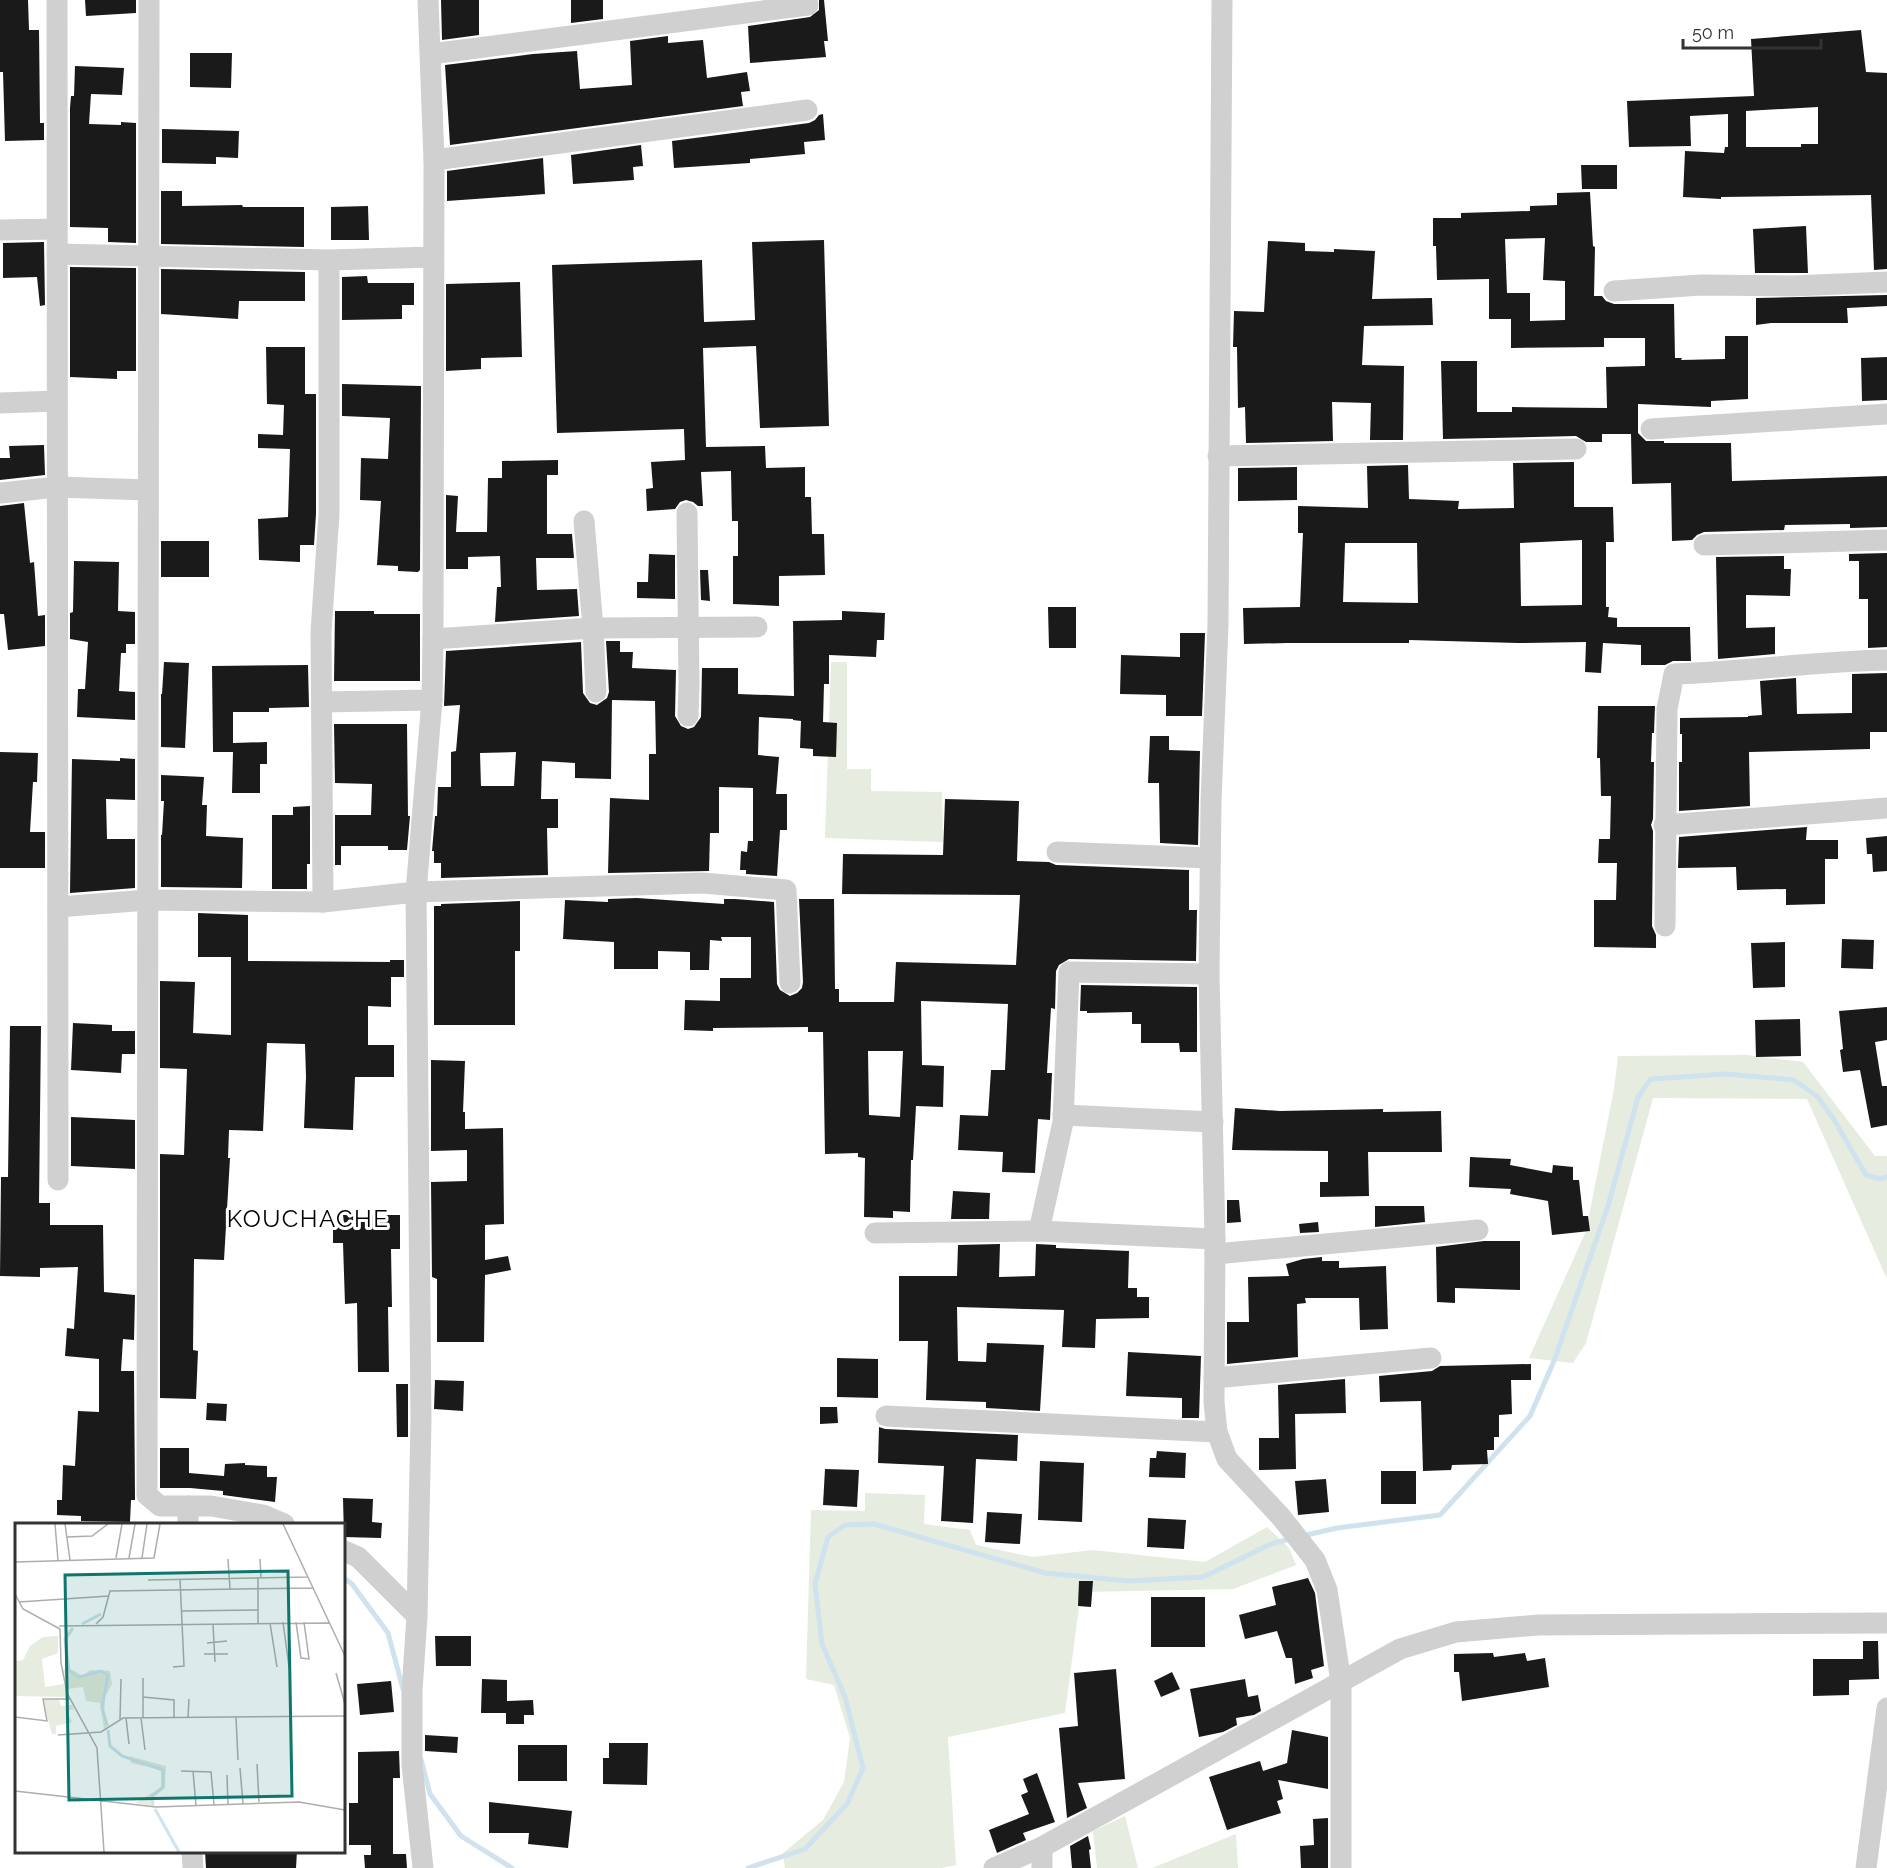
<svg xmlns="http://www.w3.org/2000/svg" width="1887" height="1868" viewBox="0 0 1887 1868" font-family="Raleway,sans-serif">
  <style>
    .green { fill: #e6ecdf }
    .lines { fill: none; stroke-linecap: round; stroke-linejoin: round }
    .stream { stroke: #cfe2ee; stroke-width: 5 }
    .building { fill: #1a1a1a; fill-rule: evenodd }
    .minor { stroke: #d0d0d0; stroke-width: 21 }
    .labels { text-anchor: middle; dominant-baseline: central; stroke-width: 6; stroke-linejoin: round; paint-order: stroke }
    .quarter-label { font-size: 24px; letter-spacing: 1.5px; fill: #000; stroke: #fff }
    .inset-river { fill: none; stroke: #cfe2ee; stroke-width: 3 }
    .inset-road { fill: none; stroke: #adadad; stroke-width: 1.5 }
    .view { fill: #0f766e; fill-opacity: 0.15; stroke: #0f766e; stroke-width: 3 }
    .inset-edge { fill: none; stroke: #333; stroke-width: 3 }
  </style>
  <rect width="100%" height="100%" fill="#fff"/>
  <g class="green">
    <polygon points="831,662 847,662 847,769 871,769 871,791 942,792 943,842 825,838"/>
    <polygon points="1747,1055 1803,1062 1875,1156 1887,1156 1887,1279 1807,1099 1653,1098 1586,1343 1573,1363 1529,1358 1586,1231 1614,1089 1618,1056"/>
    <polygon points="865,1493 925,1495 924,1524 970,1530 976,1545 1032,1557 1093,1550 1205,1562 1267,1527 1289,1548 1296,1565 1233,1589 1081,1592 1065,1713 948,1737 956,1865 941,1868 785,1868 783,1853 823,1820 844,1782 850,1738 834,1685 806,1679 811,1510 865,1511"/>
    <polygon points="1125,1816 1138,1868 1097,1868 1093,1831"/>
    <polygon points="1236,1834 1238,1868 1152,1868"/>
  </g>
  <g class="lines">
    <g class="stream">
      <polyline points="1302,1536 1337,1528 1440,1515 1530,1416 1554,1361 1608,1206 1638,1097 1651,1079 1726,1074 1794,1080 1817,1096 1833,1118 1866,1175 1880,1179 1887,1177"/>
      <polyline points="344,1578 352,1584 388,1633 403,1689"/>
      <polyline points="421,1759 430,1794 461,1836 512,1868"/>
      <polyline points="748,1868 805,1849 847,1804 863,1768 845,1697 822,1644 815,1584 828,1537 845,1525 874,1524 1045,1573 1128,1581 1203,1577 1271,1544 1290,1539"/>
    </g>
  </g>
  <g class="building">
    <polygon points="0,0 28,0 29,30 39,30 40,123 44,123 44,140 5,141 3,72 0,72"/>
    <polygon points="85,0 136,0 136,13 86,16"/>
    <polygon points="441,0 479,0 479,35 442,40"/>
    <polygon points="571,0 603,0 603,19 571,23"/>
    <polygon points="819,0 824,0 828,41 824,41 826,57 750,63 748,26 810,17 819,10"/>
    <path d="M1861 30 1866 72 1887 73V269L1874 270 1871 195 1721 197V199L1683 197 1685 151 1724 153 1725 147H1728V114L1690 116 1691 146 1629 147 1627 101 1754 96 1751 39ZM1818 107V144H1801V147H1746V111Z"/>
    <polygon points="668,36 668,43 703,40 707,78 747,72 750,91 741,92 743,106 450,145 445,65 533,54 577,51 580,89 632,85 630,41"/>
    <polygon points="190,53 232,53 231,88 190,87"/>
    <polygon points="75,66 124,68 122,95 91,94 89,124 121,125 121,122 136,123 136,243 108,242 108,228 70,227 70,108 71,96 74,96"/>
    <polygon points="823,114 825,140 804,142 805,154 750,159 750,163 674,168 672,141 809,123 815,120 819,115"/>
    <polygon points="162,129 239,131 238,158 216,157 216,164 162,163"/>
    <polygon points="641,145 643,166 633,167 634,180 573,184 571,155"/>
    <polygon points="543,158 545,194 447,201 447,171"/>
    <polygon points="1581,165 1617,165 1617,189 1582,189"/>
    <polygon points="161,191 182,191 182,206 242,205 243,207 304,207 304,247 161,244"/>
    <path d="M1590 192 1593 246 1595 247 1594 296H1602L1606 301 1614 304H1674L1675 358H1682L1681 360 1725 359V336H1748V399L1711 401V407L1638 404V433L1646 441H1664V443H1731L1732 481 1887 476V527L1850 528V524L1785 525 1784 530 1704 532 1697 535 1692 540 1672 541 1671 483 1632 484 1631 434H1602V442H1586L1576 436 1443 439 1441 361H1477V412H1512V407L1607 408 1606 367 1645 366V338H1604V347L1511 348V319H1489V279L1437 280 1436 246H1433V218H1461V213L1530 211V206L1557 205V193ZM1545 238 1543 280 1565 281V320L1530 321V293H1507L1505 239Z"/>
    <polygon points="368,206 369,240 331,240 331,207"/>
    <polygon points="1806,226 1808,273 1755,273 1753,229"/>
    <polygon points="824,240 829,426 760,428 756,346 703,348 706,447 765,446 766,468 805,467 805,497 811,497 812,534 824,534 825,575 779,576 779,606 733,604 733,556 738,556 738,521 732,521 731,471 701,472 703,506 698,506 693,502 686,500 680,502 675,509 647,511 646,489 653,488 651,462 685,460 684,429 557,433 552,265 702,260 704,322 755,320 752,242"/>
    <polygon points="1268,241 1305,243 1305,251 1334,252 1334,249 1375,251 1372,299 1432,298 1433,325 1364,326 1362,365 1404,366 1403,440 1370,440 1371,403 1332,402 1333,441 1246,443 1245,407 1238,408 1237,347 1233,347 1234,311 1264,312"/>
    <polygon points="44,242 45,305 40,306 37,277 3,278 3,243"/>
    <polygon points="70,267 136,268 136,371 117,371 117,379 70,377"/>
    <polygon points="161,269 305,272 305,301 239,301 238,319 161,314"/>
    <polygon points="367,276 368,283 414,283 414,305 402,305 402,319 342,320 342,277"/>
    <polygon points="520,282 522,357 481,358 481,369 446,371 446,284"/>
    <polygon points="1887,295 1887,306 1847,308 1848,323 1771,323 1756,325 1756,298"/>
    <polygon points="266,347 305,347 305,394 316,394 316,514 314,545 300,545 300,562 259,560 258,519 288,517 290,449 258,448 258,434 283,435 284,405 267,404"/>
    <polygon points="1887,357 1887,400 1862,401 1861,358"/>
    <polygon points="342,384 421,386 420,570 418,572 398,571 398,566 377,565 381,501 360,500 361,458 388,459 390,418 342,416"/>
    <polygon points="44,445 45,475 0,480 0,458 10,458 9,446"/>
    <polygon points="558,460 558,475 547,475 547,534 572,534 574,558 536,558 537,590 577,589 579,616 495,622 497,587 501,587 500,556 468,557 468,569 446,569 446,495 458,496 456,532 487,532 488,478 502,478 502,461"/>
    <path d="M1574 462V507H1613L1614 542H1606V607H1609L1608 617 1617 618V627H1690L1691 661H1673L1665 665H1641V645L1603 643 1601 673 1585 672 1586 642 1518 643 1409 640V643H1287L1244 644 1243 608 1300 607 1303 533H1298V506L1368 508 1367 466 1408 465 1409 499 1459 501 1458 509 1514 508 1513 463ZM1582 540V605L1521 606 1520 543ZM1345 543H1417L1418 603 1343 602Z"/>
    <polygon points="1297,467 1297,500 1238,501 1238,468"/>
    <polygon points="24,503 30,563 34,562 38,616 45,615 45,646 8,650 4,614 0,614 0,506"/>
    <rect x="161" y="541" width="48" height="36"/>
    <polygon points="1887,553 1887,647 1868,648 1868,599 1859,599 1859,561 1849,561 1849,554"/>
    <polygon points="649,554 675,555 675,599 637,598 637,582 648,582"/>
    <polygon points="1784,556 1784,569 1791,569 1790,596 1746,595 1746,628 1775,627 1775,654 1718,659 1716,557"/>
    <polygon points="74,561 119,562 118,611 135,612 135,644 126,644 126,653 121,653 119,691 135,692 135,720 77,717 78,689 85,689 88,642 70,639 70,613 73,612"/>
    <polygon points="700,570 708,570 710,601 701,600"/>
    <polygon points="1048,607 1076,607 1076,648 1049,648"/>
    <polygon points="335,611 374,611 374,614 420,614 420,681 334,681"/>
    <path d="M842 611 885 613 884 640H877L876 657 829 655V684H824L823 722 837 723 836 757 813 756V749L800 748 801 721 793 720V719L759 717 758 755 779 757 776 794H787V830H780L777 876 746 874V870H740L741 851 747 852 748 841H753V788L719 787V833H710L709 871 608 873 610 798 649 800V754H656L655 701 612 700 611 779 575 778V763L542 761 541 799H558V828H547L548 875 441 878V863H434V851H432L435 816H437L438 787H451V752L456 751 460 705 444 706 446 651 581 642 583 693 590 703 597 705 607 698 609 692 606 641H620V652H633L632 668 676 670 675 716 681 726 688 729 694 727 701 717 702 668H738V694L794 696 793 621 842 620ZM516 752 514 786H481L480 753Z"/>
    <polygon points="1180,633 1205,633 1202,716 1166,716 1166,695 1120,694 1121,655 1180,657"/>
    <polygon points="164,662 189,663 185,748 161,747 161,694 162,694"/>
    <polygon points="308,665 309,707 269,708 269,712 233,712 233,743 267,742 267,764 260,764 260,793 232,793 233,752 213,752 212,666"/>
    <polygon points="1887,673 1887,732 1870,732 1870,749 1749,752 1750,806 1679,811 1679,762 1682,762 1682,734 1680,734 1680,718 1748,717 1748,716 1762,715 1760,681 1796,678 1797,714 1852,713 1852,674"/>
    <polygon points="1598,706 1655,706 1654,733 1652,733 1651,762 1654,762 1653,819 1651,825 1653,831 1652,926 1656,935 1656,948 1594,947 1594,900 1616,900 1617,863 1598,863 1599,839 1610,839 1611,796 1601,796 1600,758 1597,758"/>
    <polygon points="334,724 407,724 408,816 410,816 407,850 388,850 388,846 341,846 341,865 335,865 335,815 371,815 372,784 335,783"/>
    <polygon points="1150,736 1169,736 1169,750 1200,751 1198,845 1160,843 1159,783 1148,783"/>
    <polygon points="0,752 38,753 37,782 33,782 30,832 45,832 45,868 0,868"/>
    <polygon points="120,758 135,759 135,800 106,799 107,839 135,839 135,888 70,893 72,759 120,761"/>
    <polygon points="161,775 204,777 202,805 207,805 206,836 243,838 242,888 161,887 161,835 162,835 164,801 161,801"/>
    <path d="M945 799 1019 801 1017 861 1049 862 1056 865 1189 870V910H1197L1196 961 1069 959 1059 965 1056 971 1055 1009 1051 1008 1047 1073H1052L1050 1120 1038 1119 1035 1173 1002 1172 1003 1152 958 1150 960 1115 988 1116 991 1070H1005L1008 1004 921 1001 922 1065 944 1066 943 1107 916 1106 913 1160H911L910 1212 893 1211V1218L864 1217 865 1158 858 1157V1153L825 1154 823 1032H808V1027L713 1028V1031L684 1030 685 1000 720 1001V978H751V937H721L722 941 710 940 709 970H690V952L658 951V969H614V942L563 939 565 900 608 902V899L637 898 724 904V899H735L774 902 777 984 780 990 790 996 797 993 802 988 803 982 799 899H834L835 989H839V1002H894L896 962 1016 965 1020 895 842 894 843 854 943 855ZM868 1051H903L900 1117 869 1115Z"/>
    <polygon points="310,806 310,864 307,864 307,889 272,889 272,815 293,815 293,807"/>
    <polygon points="1807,827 1806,840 1838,840 1838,859 1825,859 1825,904 1786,905 1786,889 1737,890 1736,867 1678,868 1679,837"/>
    <polygon points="1887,836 1887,871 1873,872 1872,854 1867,854 1866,838"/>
    <polygon points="520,901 520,951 515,951 515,1025 434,1025 434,906 441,906 441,904"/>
    <polygon points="198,913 248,915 248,961 390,962 390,960 404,960 404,977 391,977 391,1007 368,1006 368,1045 394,1045 394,1077 355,1077 353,1130 304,1128 306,1077 305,1044 267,1043 263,1131 229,1130 228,1158 230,1158 224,1260 194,1259 193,1350 198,1351 196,1399 160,1398 160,1154 184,1155 187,1069 160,1068 160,981 195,982 193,1033 231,1035 231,957 198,957"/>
    <polygon points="1842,939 1874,940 1873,969 1841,968"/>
    <polygon points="1785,942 1785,987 1753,988 1751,943"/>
    <polygon points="1081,985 1197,987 1197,1052 1180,1052 1179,1043 1141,1043 1141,1024 1132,1024 1132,1012 1087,1013 1087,1011 1080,1011"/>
    <polygon points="1887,1007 1887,1040 1875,1042 1882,1086 1887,1086 1887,1125 1871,1128 1860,1070 1843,1072 1840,1050 1843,1049 1839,1011"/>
    <polygon points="1800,1019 1801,1056 1756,1057 1755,1020"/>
    <polygon points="73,1023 112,1025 112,1031 135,1031 135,1054 122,1054 121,1073 71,1070"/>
    <polygon points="10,1026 41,1026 39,1203 50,1203 50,1225 103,1225 104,1292 135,1295 134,1340 123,1339 121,1371 134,1371 135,1498 135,1500 131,1500 130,1522 81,1521 81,1516 57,1515 57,1500 62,1500 63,1465 75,1466 78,1411 99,1412 99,1359 65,1356 67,1328 74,1329 78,1267 40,1268 40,1277 0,1276 1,1177 8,1177"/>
    <polygon points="431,1060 465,1061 463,1112 465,1112 465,1129 503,1128 504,1224 485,1225 485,1260 508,1256 511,1270 485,1275 484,1342 437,1342 437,1279 432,1277 431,1182 467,1181 467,1150 431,1151"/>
    <polygon points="1235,1108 1280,1111 1383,1109 1383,1112 1441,1111 1442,1152 1368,1152 1369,1196 1320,1197 1320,1182 1328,1182 1328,1151 1232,1150"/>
    <polygon points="71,1117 135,1120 135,1169 71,1166"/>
    <polygon points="1470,1157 1511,1159 1510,1165 1552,1173 1553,1165 1573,1167 1573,1180 1579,1180 1583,1216 1588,1216 1590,1231 1552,1235 1548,1201 1510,1194 1511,1189 1469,1187"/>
    <polygon points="953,1191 990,1193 989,1219 951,1219"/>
    <polygon points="1227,1200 1239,1200 1241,1222 1227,1223"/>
    <polygon points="1375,1206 1424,1206 1425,1222 1375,1227"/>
    <polygon points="343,1215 400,1215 400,1249 391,1249 392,1307 388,1307 389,1372 358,1372 357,1303 345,1304 343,1243 333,1243 333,1223 344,1223"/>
    <polygon points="1318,1222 1319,1232 1300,1233 1299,1224"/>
    <polygon points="1484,1241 1520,1241 1520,1290 1455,1288 1455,1303 1437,1302 1436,1247"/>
    <polygon points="1000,1244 999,1277 1035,1276 1036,1244 1056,1245 1056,1248 1129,1251 1128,1288 1137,1288 1137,1297 1149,1297 1149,1318 1096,1319 1095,1348 1062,1347 1064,1310 957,1307 958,1361 986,1362 987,1343 1044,1345 1040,1411 986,1408 986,1402 926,1400 928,1341 899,1341 899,1276 957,1276 958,1245"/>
    <polygon points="1322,1257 1322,1261 1339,1261 1339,1268 1386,1266 1388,1329 1360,1330 1359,1298 1305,1298 1306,1303 1297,1304 1298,1357 1227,1364 1227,1322 1249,1322 1248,1277 1289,1276 1286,1264 1303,1259"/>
    <polygon points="1128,1352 1201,1356 1199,1418 1182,1418 1182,1398 1126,1396"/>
    <polygon points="837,1358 878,1359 878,1398 837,1397"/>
    <polygon points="1531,1364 1531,1380 1511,1380 1512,1414 1499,1415 1499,1437 1494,1437 1494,1450 1487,1450 1488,1464 1452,1465 1451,1470 1423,1471 1421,1401 1380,1402 1379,1376 1432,1371 1440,1366"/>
    <polygon points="1345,1379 1346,1413 1295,1414 1296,1469 1259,1470 1259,1438 1279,1438 1278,1385"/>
    <polygon points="435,1380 464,1381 463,1411 434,1409"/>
    <polygon points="396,1384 408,1384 408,1437 397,1437"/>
    <polygon points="207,1403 227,1404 226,1421 206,1420"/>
    <polygon points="820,1407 837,1407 838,1423 820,1424"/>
    <polygon points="879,1427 885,1429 1018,1435 1017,1461 976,1459 973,1523 941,1521 944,1466 878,1463"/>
    <polygon points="160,1448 189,1448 189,1473 224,1476 225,1464 245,1463 245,1465 267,1466 267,1477 277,1477 275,1502 223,1495 223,1491 190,1488 160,1488"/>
    <polygon points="1157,1451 1186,1453 1185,1478 1149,1477 1150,1458 1156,1458"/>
    <polygon points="1040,1461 1084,1463 1082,1522 1038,1520"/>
    <polygon points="825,1469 859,1470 857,1507 823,1505"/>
    <rect x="1381" y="1471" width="35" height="33"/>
    <polygon points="1326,1479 1329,1512 1298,1515 1295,1481"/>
    <polygon points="343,1498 373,1499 372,1522 382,1523 381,1538 344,1537"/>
    <polygon points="987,1512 1022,1514 1020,1544 985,1542"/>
    <polygon points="1148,1518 1186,1520 1184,1549 1147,1547"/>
    <polygon points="1308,1578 1315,1593 1324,1666 1311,1670 1313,1678 1295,1684 1292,1658 1286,1658 1277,1631 1245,1639 1239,1615 1276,1605 1272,1587"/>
    <polygon points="1079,1581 1093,1581 1091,1607 1078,1606"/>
    <rect x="1151" y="1597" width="54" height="50"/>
    <polygon points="435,1636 471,1636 471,1666 436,1666"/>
    <polygon points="1863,1641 1878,1641 1879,1679 1849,1680 1849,1695 1813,1696 1813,1659 1863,1659"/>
    <polygon points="1493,1653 1494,1657 1525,1653 1527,1661 1545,1658 1549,1687 1462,1701 1459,1672 1454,1672 1454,1654"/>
    <polygon points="1116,1669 1125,1779 1078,1783 1087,1808 1067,1818 1059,1728 1078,1726 1074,1673"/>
    <polygon points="1172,1672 1180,1689 1161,1697 1154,1681"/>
    <polygon points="482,1679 507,1680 507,1701 533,1700 534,1715 524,1715 524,1724 506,1724 506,1713 481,1713"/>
    <polygon points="1245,1679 1248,1697 1258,1695 1261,1711 1254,1715 1236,1718 1237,1725 1223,1732 1199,1737 1190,1689"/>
    <polygon points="391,1681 394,1712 360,1715 357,1684"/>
    <polygon points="1292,1730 1328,1737 1328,1789 1278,1780 1283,1799 1277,1801 1281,1813 1227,1830 1209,1777 1260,1761 1263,1771 1287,1763"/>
    <polygon points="425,1735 458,1737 457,1753 425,1751"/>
    <polygon points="609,1743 648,1743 647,1785 603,1784 603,1758 609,1758"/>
    <rect x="518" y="1745" width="49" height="36"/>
    <polygon points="399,1751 400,1778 393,1778 393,1854 406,1854 407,1868 365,1868 364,1855 371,1855 371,1845 349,1845 349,1803 358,1803 358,1752"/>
    <polygon points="1037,1773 1055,1822 1023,1833 1026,1840 997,1853 989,1830 1029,1814 1021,1795 1028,1792 1023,1779"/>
    <polygon points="489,1802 572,1811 568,1848 528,1844 529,1833 489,1833"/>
    <polygon points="1328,1818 1328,1868 1301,1868 1300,1846 1314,1845 1313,1819"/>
    <polygon points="1088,1836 1091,1849 1089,1850 1091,1868 1072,1868 1070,1846"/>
    <polygon points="205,1851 297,1851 296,1868 206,1868"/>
  </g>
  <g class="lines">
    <g class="minor">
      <polyline points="57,0 58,1180"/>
      <polyline points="149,0 147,1495 160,1506 211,1506 263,1515 284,1524"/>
      <polyline points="1222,0 1218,625 1211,801 1209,974 1215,1239 1214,1402 1217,1432 1227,1459 1281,1517 1315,1560 1327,1590 1341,1682 1341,1868"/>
      <polyline points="431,54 808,5"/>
      <polyline points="434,160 807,110"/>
      <polyline points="0,230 57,229"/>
      <polyline points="57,254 329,260 433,257"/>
      <polyline points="1614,291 1701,285 1792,286 1887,282"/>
      <polyline points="0,403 57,401"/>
      <polyline points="1651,429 1887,414"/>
      <polyline points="1218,456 1576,449"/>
      <polyline points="0,493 57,487 148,490"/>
      <polyline points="687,513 689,684 688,716"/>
      <polyline points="584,521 593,628 596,692"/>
      <polyline points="1704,545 1887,540"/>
      <polyline points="433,639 593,628 757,627"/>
      <polyline points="322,702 432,700"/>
      <polyline points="1664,825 1887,808"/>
      <polyline points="1057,852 1210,858"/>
      <polyline points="323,902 321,632 329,514 329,260"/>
      <polyline points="58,907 148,900 323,902 416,892 702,883 786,890 790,983"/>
      <path d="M1665 926 1667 709 1674 674C1746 672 1816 661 1887 660"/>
      <polyline points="1063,1115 1213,1122"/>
      <polyline points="1039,1231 1063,1122 1069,972 1209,974"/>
      <polyline points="875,1233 1039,1231 1215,1239"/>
      <polyline points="1215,1254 1478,1230"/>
      <polyline points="1214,1378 1431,1358"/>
      <polyline points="886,1416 1217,1432"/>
      <polyline points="188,1506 188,1524"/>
      <polyline points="344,1551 358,1557 417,1616"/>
      <polyline points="192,1852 193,1868"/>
      <polyline points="423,1868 412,1765 412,1691 417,1616 421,1420 416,892 432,700 433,639 434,160 428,0"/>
      <polyline points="994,1868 1042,1847 1400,1649 1456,1632 1538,1625 1887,1623"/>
      <polyline points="1042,1868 1042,1847"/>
      <polyline points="1866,1868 1887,1708"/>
    </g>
  </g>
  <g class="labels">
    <g class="quarter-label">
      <text x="308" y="1218">KOUCHACHE</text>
    </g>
  </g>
  <g transform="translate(15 1523)">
    <rect width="330" height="330" fill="#fff"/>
    <path d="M43 113V130L27 136 30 164 49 161 53 174 0 173V138L8 137 15 123 28 114ZM54 145 68 153 75 147 95 148 97 161 90 174 89 195 94 202 89 206 85 180 71 178 68 164 53 166 48 146ZM28 177H44L46 183 57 182 59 186 52 188 57 199 41 203V211H37ZM114 233 151 243 150 265 139 274V283L120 280 146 265V247L116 240Z" fill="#e6ecdf"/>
    <path class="inset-river" d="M67 101 86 91M58 105 50 116 54 148 64 154 86 148 93 152 87 185 92 202M93 207 95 223 107 233 148 247V264L137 273 138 282M140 286 164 329"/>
    <path class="inset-road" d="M40 1 43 37M50 1 55 37M268 1 330 133M52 14 77 13 93 1M101 35 107 1M114 35 120 1M127 35 132 1M213 36 215 66M245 36 246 55M0 39 139 35 145 1M243 55V100M133 57 292 54M0 71 8 86 45 106 46 140 52 170 82 225 89 329M4 79 94 73M166 88 243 87M268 99 274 144M281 99 286 135 294 136 289 99M255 100 262 144M81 101 88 94 95 68 298 65M198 101 200 139M44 103 315 100M192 120 212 118M189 131H213M158 144 169 143 165 56M321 150 330 181M128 174 159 177V194M0 194 32 198 28 176H55M173 194 174 176M221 194 223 237M111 195 114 221M126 195 130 227M128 195V155M105 196 106 156M43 212 86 209 108 195 330 193M242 241 244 279M225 245 228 281M166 248 196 249 199 282M178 248 181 283M212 252 213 282M0 268 141 284 284 279 330 287"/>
    <path class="view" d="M273 48 277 273 54 277 50 52Z"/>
    <rect width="330" height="330" class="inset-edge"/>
  </g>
  <path d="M1683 39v9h138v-9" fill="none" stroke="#333333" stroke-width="3"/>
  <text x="1692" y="39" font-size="18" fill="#333333" stroke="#ffffff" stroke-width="4.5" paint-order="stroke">50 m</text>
</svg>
